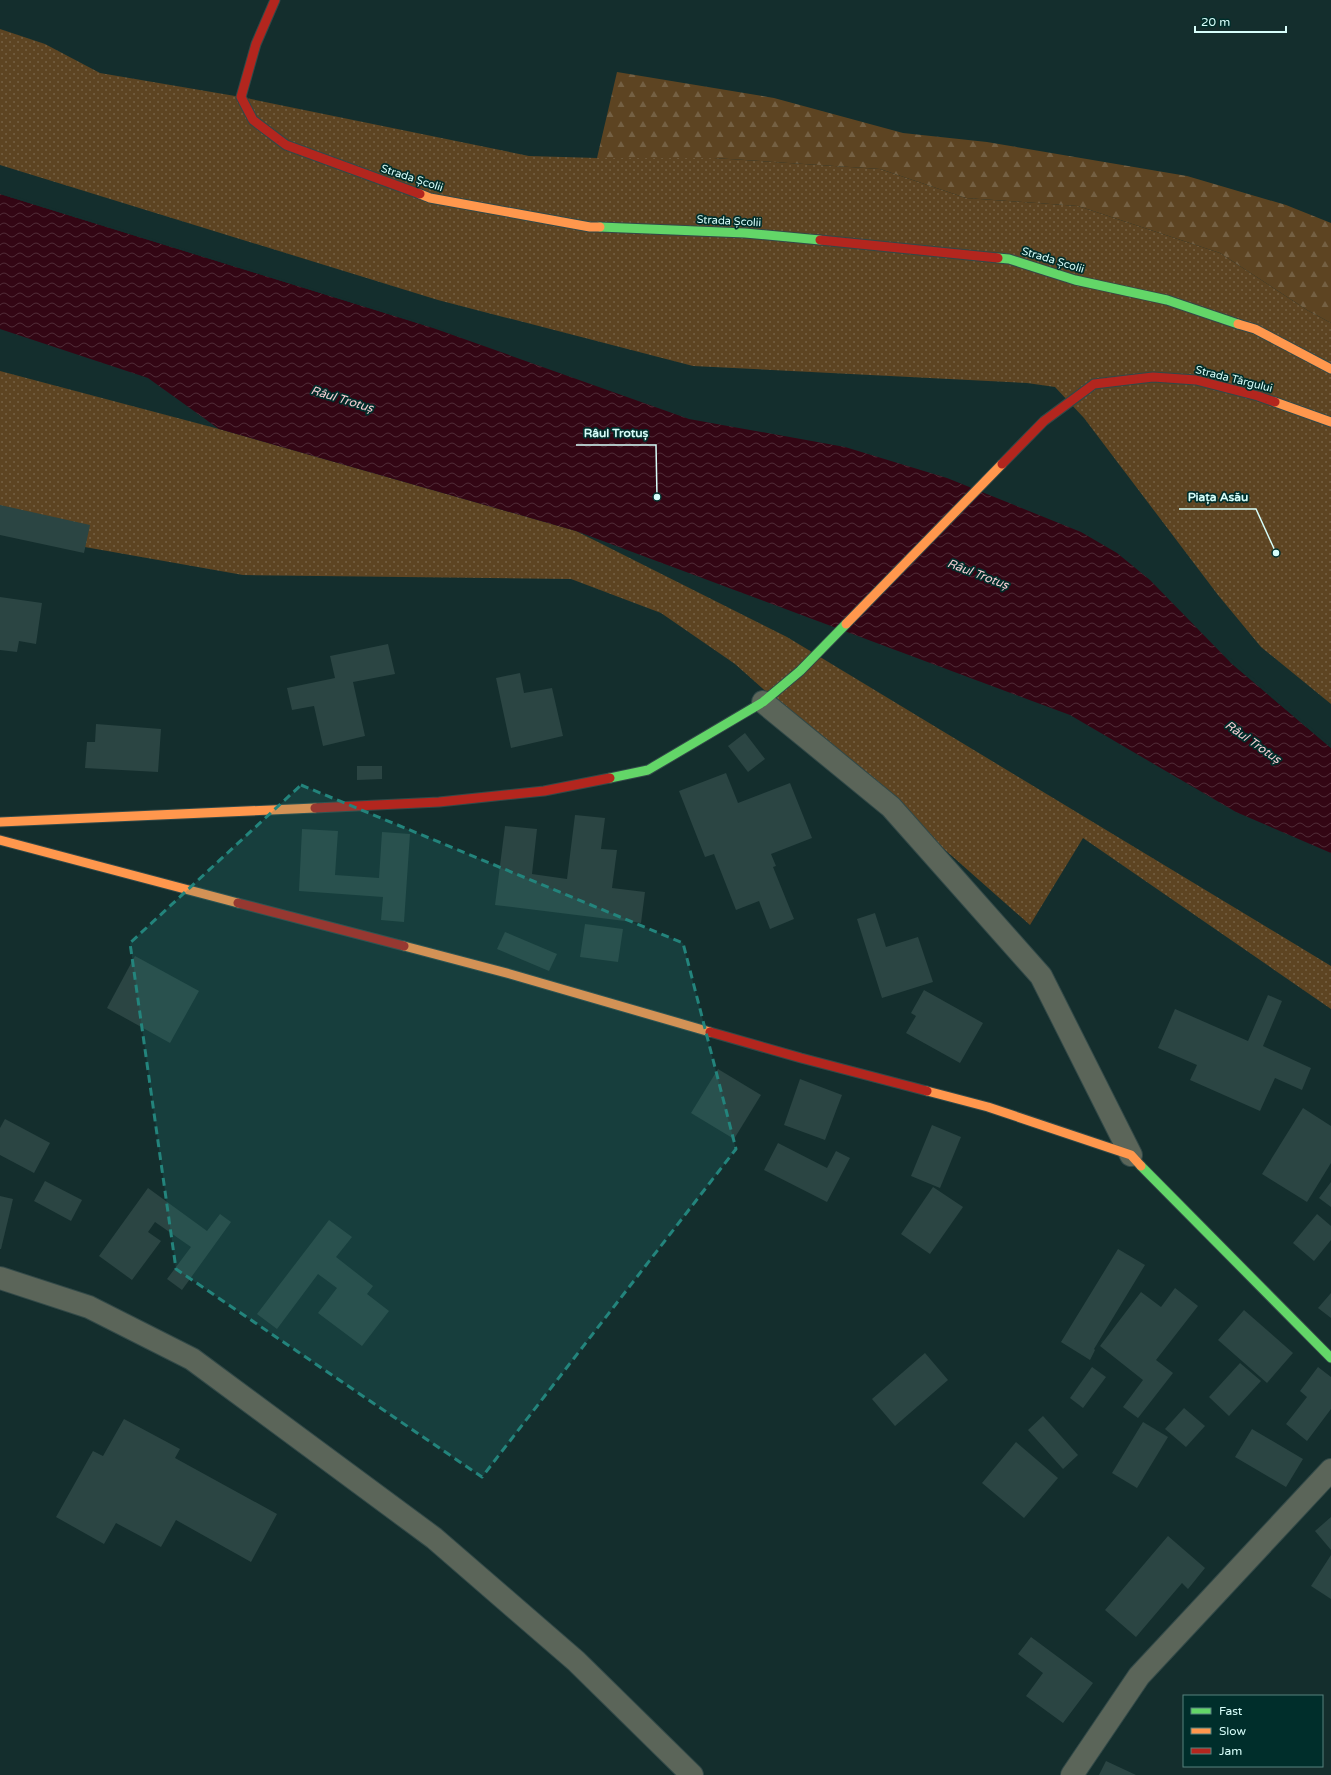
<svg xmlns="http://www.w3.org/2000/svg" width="1331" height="1775" viewBox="0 0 1331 1775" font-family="'Varela Round',sans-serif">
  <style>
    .grass { fill: url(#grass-dots) }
    .forest { fill: url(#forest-firs) }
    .water { fill: url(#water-waves) }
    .pier { fill: #142e2d }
    .building { fill: #2b4543 }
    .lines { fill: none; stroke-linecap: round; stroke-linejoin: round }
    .street-casing { stroke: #324948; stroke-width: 24 }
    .fast-casing { stroke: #324948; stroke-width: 11 }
    .slow-casing { stroke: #324948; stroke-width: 11 }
    .jam-casing { stroke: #324948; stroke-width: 11 }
    .street { stroke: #5b6559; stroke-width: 22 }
    .fast { stroke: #63d668; stroke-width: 9 }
    .slow { stroke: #ff974d; stroke-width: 9 }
    .jam { stroke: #b3261e; stroke-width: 9 }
    .marked { fill: #23847c; fill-opacity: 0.2; stroke: #23847c; stroke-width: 3; stroke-dasharray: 8 5; stroke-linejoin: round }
    .labels { text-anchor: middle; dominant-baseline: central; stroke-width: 3.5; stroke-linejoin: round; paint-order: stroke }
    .street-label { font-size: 11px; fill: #d7fefa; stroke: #002e2b }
    .water-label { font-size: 12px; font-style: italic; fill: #f6cfd4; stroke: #002e2b }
    .leader { fill: none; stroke: #d7fefa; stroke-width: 1.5 }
    .callout-dot { fill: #d7fefa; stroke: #002e2b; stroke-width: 1.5 }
    .callout-label { font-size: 12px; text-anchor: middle; font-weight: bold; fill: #d7fefa; stroke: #002e2b; stroke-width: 3.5; stroke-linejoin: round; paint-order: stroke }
  </style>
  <defs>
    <pattern id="grass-dots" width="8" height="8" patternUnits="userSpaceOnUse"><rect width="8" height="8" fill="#5d4422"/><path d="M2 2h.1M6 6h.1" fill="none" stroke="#746043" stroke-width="1.8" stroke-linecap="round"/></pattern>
    <pattern id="forest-firs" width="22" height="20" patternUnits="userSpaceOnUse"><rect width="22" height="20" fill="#5d4422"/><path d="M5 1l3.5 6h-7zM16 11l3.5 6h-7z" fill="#746043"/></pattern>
    <pattern id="water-waves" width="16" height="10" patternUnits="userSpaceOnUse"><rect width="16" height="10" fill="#330614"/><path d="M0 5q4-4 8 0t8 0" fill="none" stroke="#502b37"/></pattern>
  </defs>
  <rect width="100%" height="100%" fill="#142e2d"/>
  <g class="grass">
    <polygon points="0,29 45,44 100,73 241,97 529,156 597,158 714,158 880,169 966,198 1078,206 1220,253 1307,310 1331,323 1331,704 1261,647 1218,595 1084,418 1055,387 1027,383 693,366 438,300 0,165"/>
    <polygon points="0,371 219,429 576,531 787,637 1331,966 1331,1009 1083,838 1030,925 735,664 661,613 571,579 243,575 0,532"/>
  </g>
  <polygon class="forest" points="617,72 774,98 903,133 987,142 1187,176 1286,205 1331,223 1331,323 1307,310 1220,253 1078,206 966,198 880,169 714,158 597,158"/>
  <polygon class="water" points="0,194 433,328 689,419 845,447 947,478 1081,532 1117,553 1150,580 1231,663 1331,748 1331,853 1236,812 1070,715 576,531 219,429 148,378 0,329"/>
  <g class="pier">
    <polygon points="1,192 433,326 460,336 0,194"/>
    <polygon points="1223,652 1331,745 1331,748 1231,663"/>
  </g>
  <g class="building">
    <polygon points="0,505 90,525 84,553 0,535"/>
    <polygon points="0,597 42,603 36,644 19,641 17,652 0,650"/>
    <polygon points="388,644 395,674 353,682 365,736 323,746 314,706 292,710 287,688 335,678 330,656"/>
    <polygon points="520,673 524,693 552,688 563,736 511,748 496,678"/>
    <polygon points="96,724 161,729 158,772 85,768 87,742 95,742"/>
    <polygon points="745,733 765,759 748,772 728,746"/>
    <polygon points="357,766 382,766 382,779 357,780"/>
    <polygon points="726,773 738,803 790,783 812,838 771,854 776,866 773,867 794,919 770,929 759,901 736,910 714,854 705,857 679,791"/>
    <polygon points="575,815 605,818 601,849 617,850 612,888 645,892 641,923 495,905 505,826 537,829 532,874 567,879"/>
    <polygon points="302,829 338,831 335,875 379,878 382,832 410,834 404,922 381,920 383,897 299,891"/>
    <polygon points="875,913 886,947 918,937 933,982 882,998 857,919"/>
    <polygon points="585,924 623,929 618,962 580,957"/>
    <polygon points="505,932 557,954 549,971 497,949"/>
    <polygon points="135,956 199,991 170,1043 107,1008"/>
    <polygon points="924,990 983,1023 960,1063 906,1033 916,1016 911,1013"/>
    <polygon points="1268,995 1282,1001 1263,1046 1311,1068 1302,1090 1275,1078 1260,1111 1190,1080 1197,1065 1158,1048 1175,1009 1248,1041"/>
    <polygon points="718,1069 761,1095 734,1139 691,1113"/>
    <polygon points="800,1079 842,1095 825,1140 784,1125"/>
    <polygon points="1303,1108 1331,1126 1331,1163 1307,1202 1262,1174"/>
    <polygon points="5,1119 50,1143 34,1173 0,1155 0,1128"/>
    <polygon points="932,1125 961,1137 940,1188 911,1176"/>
    <polygon points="778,1143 827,1168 836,1151 850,1158 827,1202 764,1170"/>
    <polygon points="45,1181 82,1200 71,1221 34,1201"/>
    <polygon points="1331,1182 1331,1207 1319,1198"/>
    <polygon points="933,1187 963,1207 930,1254 901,1234"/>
    <polygon points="148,1188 207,1231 220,1214 231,1222 182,1290 167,1279 191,1247 155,1222 148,1232 161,1241 132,1280 99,1256"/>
    <polygon points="0,1196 13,1199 1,1249 0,1249"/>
    <polygon points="1317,1214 1331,1226 1331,1240 1314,1261 1293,1243"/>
    <polygon points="329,1220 352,1237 336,1257 373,1286 367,1294 389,1311 362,1346 318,1313 337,1288 318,1274 277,1329 257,1314"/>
    <polygon points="1118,1249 1145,1265 1094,1349 1095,1350 1090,1360 1061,1342"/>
    <polygon points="1175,1288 1198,1306 1156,1360 1173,1373 1138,1418 1123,1407 1143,1380 1100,1346 1141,1292 1161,1307"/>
    <polygon points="1331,1293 1331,1318 1318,1308"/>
    <polygon points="1244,1310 1293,1353 1267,1383 1218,1340"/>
    <polygon points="925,1353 948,1380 895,1426 872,1399"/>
    <polygon points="1240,1363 1261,1381 1229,1416 1209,1397"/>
    <polygon points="1092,1367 1106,1377 1083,1408 1070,1398"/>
    <polygon points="1318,1367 1331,1377 1331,1409 1307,1441 1286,1424 1307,1397 1300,1391"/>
    <polygon points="1184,1408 1205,1426 1186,1447 1165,1429"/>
    <polygon points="1043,1416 1078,1455 1063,1469 1028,1430"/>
    <polygon points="124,1419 180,1449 175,1458 277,1514 251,1562 176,1520 161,1547 116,1523 104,1544 56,1517 93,1451 103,1456"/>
    <polygon points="1143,1422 1168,1437 1137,1488 1112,1473"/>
    <polygon points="1252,1429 1303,1459 1286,1487 1235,1457"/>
    <polygon points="1016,1442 1058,1478 1024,1518 982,1483"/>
    <polygon points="1331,1517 1331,1550 1315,1531"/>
    <polygon points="1168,1536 1205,1568 1188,1589 1182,1583 1136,1637 1105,1610"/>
    <polygon points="1331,1555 1331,1599 1311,1586"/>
    <polygon points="1031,1637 1093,1683 1063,1723 1026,1696 1043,1673 1018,1654"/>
    <polygon points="1106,1761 1136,1775 1099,1775"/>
  </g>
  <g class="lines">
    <defs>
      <g id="street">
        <polyline points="763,702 891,807 1041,976 1131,1155"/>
        <polyline points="0,1278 89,1307 192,1359 434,1538 576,1661 692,1775"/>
        <polyline points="1072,1775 1139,1676 1331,1470"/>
      </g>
      <g id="fast">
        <polyline points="600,227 745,233 820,240"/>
        <polyline points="998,258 1009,259 1075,280 1167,300 1238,324"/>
        <polyline points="610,778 648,770 763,702 800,671 846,624"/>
        <polyline points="1141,1166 1331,1358"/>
      </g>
      <g id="slow">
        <polyline points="420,194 430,198 590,227 600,227"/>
        <polyline points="1238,324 1255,329 1331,369"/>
        <polyline points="1275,402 1331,422"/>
        <polyline points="846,624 1002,464"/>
        <polyline points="0,822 315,808"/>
        <polyline points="0,840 238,903"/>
        <polyline points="404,946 510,974 710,1032"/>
        <polyline points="927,1091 988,1107 1131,1155 1141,1166"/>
      </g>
      <g id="jam">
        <polyline points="275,0 256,44 241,97 253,120 286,145 420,194"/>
        <polyline points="820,240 998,258"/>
        <polyline points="1002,464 1044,421 1094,384 1153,377 1196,380 1258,396 1275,402"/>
        <polyline points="315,808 439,802 544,791 610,778"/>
        <polyline points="238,903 404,946"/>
        <polyline points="710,1032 801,1058 927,1091"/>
      </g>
    </defs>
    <use href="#street" class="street-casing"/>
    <use href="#fast" class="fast-casing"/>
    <use href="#slow" class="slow-casing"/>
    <use href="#jam" class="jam-casing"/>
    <use href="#street" class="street"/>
    <use href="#fast" class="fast"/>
    <use href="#slow" class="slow"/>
    <use href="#jam" class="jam"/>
  </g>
  <path class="marked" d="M301 785 683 943 736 1149 482 1477 176 1269 130 943Z"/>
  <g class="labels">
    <g class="street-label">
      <text transform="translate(412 178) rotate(18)">Strada Școlii</text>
      <text transform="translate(729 221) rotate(3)">Strada Școlii</text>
      <text transform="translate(1053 260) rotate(17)">Strada Școlii</text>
      <text transform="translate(1234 379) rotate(14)">Strada Târgului</text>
    </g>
    <g class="water-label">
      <text transform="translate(342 399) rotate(17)">Râul Trotuș</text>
      <text transform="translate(978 574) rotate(21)">Râul Trotuș</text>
      <text transform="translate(1253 742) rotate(35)">Râul Trotuș</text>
    </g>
  </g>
  <path class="leader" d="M657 497L656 445H576M1276 553L1256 509H1179"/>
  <g class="callout-dot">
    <circle cx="657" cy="497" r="4"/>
    <circle cx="1276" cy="553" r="4"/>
  </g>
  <g class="callout-label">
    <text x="616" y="437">Râul Trotuș</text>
    <text x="1218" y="501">Piața Asău</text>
  </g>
  <rect x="1183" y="1695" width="140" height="72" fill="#002e2b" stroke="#56817e"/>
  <rect x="1191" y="1708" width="20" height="6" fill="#63d668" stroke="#56817e"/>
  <text x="1219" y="1715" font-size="12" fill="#d7fefa">Fast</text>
  <rect x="1191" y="1728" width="20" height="6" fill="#ff974d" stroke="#56817e"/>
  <text x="1219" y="1735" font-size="12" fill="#d7fefa">Slow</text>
  <rect x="1191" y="1748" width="20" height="6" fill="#b3261e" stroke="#56817e"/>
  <text x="1219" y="1755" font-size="12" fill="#d7fefa">Jam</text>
  <path d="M1195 26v6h91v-6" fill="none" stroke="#d7fefa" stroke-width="2"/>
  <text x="1201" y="26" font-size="12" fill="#d7fefa" stroke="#002e2b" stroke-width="3" paint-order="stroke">20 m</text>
</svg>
